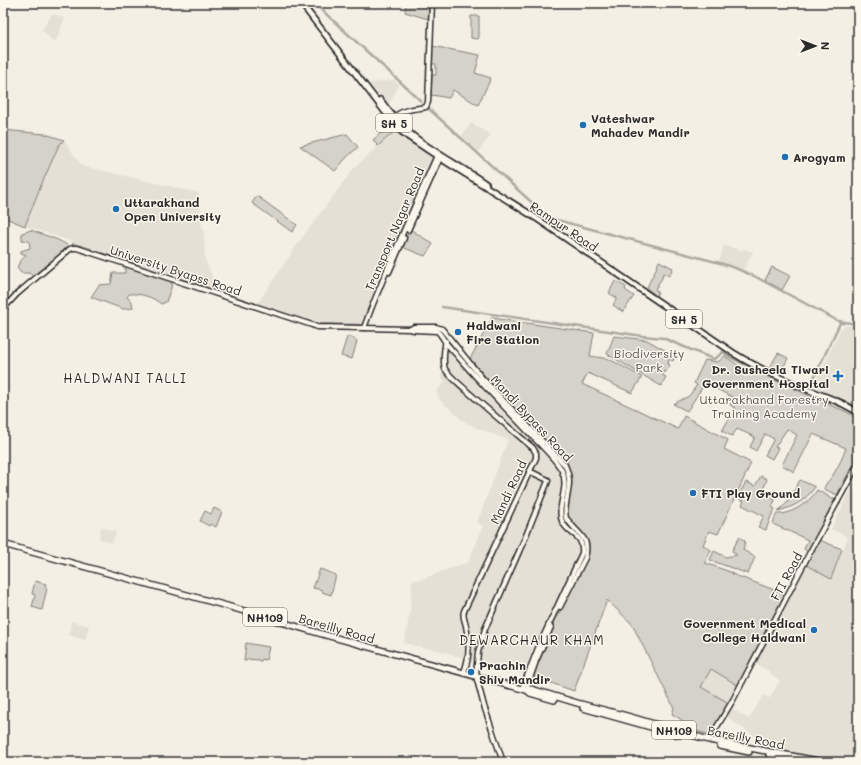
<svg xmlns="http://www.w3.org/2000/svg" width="861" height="765" viewBox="0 0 861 765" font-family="Mali,sans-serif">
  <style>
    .built { fill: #e4e0d6 }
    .green { fill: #d5d2c9; stroke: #807e7a }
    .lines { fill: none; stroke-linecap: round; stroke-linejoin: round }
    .canal { stroke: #aca9a2; stroke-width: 2.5 }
    .secondary-casing { stroke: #2b2b2b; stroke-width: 7 }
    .primary-casing { stroke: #2b2b2b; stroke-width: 8 }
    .highway-casing { stroke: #2b2b2b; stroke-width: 8 }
    .secondary { stroke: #fbf7ec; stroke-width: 4 }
    .primary { stroke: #fbf7ec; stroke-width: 4.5 }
    .highway { stroke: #fbf7ec; stroke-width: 5 }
    .poi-dot { fill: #1f6fb2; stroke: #fbf7ec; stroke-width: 1.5 }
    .labels { text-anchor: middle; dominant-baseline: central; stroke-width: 3; stroke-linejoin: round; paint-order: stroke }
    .shield { fill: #fbf7ec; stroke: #696865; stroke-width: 1 }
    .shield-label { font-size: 11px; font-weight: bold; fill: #2b2b2b }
    .poi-label { font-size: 12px; font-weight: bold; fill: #2b2b2b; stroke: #fbf7ec; text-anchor: start }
    .street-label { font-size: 12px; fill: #2b2b2b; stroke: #fbf7ec }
    .park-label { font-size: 12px; fill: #565552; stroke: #fbf7ec }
    .neighbourhood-label { font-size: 13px; letter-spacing: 1px; fill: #2b2b2b; stroke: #fbf7ec }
  </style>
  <rect width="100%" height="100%" fill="#f3efe4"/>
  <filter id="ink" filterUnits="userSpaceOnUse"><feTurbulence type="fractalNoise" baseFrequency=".025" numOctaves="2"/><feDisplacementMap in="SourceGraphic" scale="8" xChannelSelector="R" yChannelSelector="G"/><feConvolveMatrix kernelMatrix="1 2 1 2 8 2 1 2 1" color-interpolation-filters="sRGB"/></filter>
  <g filter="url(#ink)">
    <g class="built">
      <polygon points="52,14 65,18 55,43 42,30"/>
      <polygon points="394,80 399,85 390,102 387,105 369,83"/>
      <polygon points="471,123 491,135 478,152 461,137"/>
      <polygon points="396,130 434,157 362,324 318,323 257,304 297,245 353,169"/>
      <polygon points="64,140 82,166 199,193 202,227 204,232 205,260 211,273 214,288 25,226 39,190 59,145"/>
      <polygon points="724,245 742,251 743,249 745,249 753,252 743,270 719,261"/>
      <polygon points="847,325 858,328 858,409 845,402 812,389 841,328"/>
      <polygon points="444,342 498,406 561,472 564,484 559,511 561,523 580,543 580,553 534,645 524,674 480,663 434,649 423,648 404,643 410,612 412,581 425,578 459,565 468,563 483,526 477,523 508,440 477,428 462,420 440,400 436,392 445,381 441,377 442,371 442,363"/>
      <polygon points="852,488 858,492 858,759 856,762 838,762 780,751 755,737 726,716 731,708 749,719 763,695 770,698 780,680 769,673 769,671 753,663 806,565 831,579 848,537 831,529"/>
      <polygon points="101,527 116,532 112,543 99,539"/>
      <polygon points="71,621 89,626 85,640 69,635"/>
      <polygon points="711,669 739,686 712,733 699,732 683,727 682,720"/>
    </g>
    <g class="green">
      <polygon points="414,3 429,4 428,19 405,12 406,4 414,4"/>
      <polygon points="471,16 479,16 479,37 478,39 471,38"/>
      <polygon points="432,46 480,55 475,73 491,78 478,105 453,90 449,98 438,96 431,95 432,75 436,75 436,64 432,64"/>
      <polygon points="391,124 396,130 378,146 373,140"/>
      <polygon points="3,130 45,134 64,140 59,145 39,190 25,226 3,217"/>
      <polygon points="347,134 358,147 347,157 335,171 300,146"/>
      <polygon points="257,196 297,225 292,232 252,203"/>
      <polygon points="410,229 433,244 425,256 402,247"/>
      <polygon points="31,230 58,240 69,246 33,276 29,273 21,273 17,268 19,263 26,255 21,253 21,251 30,248 29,241 22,240 22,233"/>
      <path d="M659 261 673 268 669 276 663 273 662 278 655 289 658 292 656 296 647 288C650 279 656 271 659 261Z"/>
      <path d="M129 265 171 281 172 285 166 302 161 304C153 297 140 293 129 294L127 297 132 302 133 308 123 309 91 297 99 285 111 284 113 273H125V266Z"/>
      <polygon points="772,267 790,276 782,290 765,280"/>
      <polygon points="615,281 626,287 625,290 634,296 623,312 613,305 617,298 609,293"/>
      <polygon points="492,318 594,333 590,356 609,359 642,377 632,393 588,373 582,384 678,429 684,416 728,440 724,449 751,463 718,534 709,531 703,545 711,550 705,563 733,573 732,574 785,594 739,686 711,669 701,687 729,703 710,735 683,727 682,720 672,714 674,708 632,624 607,600 574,691 531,676 547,638 575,581 588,547 587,540 570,521 567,509 568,468 564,460 499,392 470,359"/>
      <polygon points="348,336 355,339 355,340 357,341 352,359 341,356 347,337"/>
      <polygon points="614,336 647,340 675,356 673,361 669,359 668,364 670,365 666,372 664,371 662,375 666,377 661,386 607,354"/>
      <polygon points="778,353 788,358 781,372 770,367"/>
      <path d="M725 356 743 369 753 372 755 371 821 401 847 412 858 420V454L837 495 824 489C826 482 829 481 833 475 838 467 843 457 846 448L813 434 794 472 782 465 797 435 787 429 775 447 778 448 772 459 765 455 774 439 765 434 756 451 750 447 755 437 737 429 732 436 722 431 735 408 730 405 734 398 705 383 687 411 673 404 689 396 697 385 694 383 705 360 718 362Z"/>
      <polygon points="761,476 767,479 762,493 775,500 772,507 775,509 771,516 766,530 758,527 764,516 742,505 744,501 737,498 746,482 755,486"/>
      <path d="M800 480 815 487C805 501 794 507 778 511L787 503Z"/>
      <path d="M817 490 828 496V497L833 500 834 498 835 499 808 552 804 549 808 540 773 524 776 514C780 514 785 514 789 512 800 508 811 500 817 490Z"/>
      <polygon points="214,508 222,512 216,527 210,524 209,526 200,521 205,511 211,514"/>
      <polygon points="739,537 745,541 743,550 755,557 748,574 710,560 714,551 726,557 737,555 732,551"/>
      <polygon points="819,540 842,549 831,579 806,565"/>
      <polygon points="320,569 336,575 331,595 322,592 322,590 313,588"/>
      <polygon points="35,581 46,584 45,587 47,588 42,610 32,607 35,595 32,594"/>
      <polygon points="246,643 269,647 266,660 262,659 261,661 259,661 259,660 247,659 246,661 244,661"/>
    </g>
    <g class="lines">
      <g class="canal">
        <polyline points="314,3 421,101"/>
        <polyline points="428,108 528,199 548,216 553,219 720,263 735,268 754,276 838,321 858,324"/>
        <polyline points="73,244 91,249"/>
        <polyline points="99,253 200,286"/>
        <polyline points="3,306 8,300"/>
        <path d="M442 307 643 336 663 338 713 359 716 358 723 352C734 361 744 364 756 369 773 377 790 385 807 393"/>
        <polyline points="296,318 318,324 360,325"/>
        <polyline points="809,388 840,323 844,323"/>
      </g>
      <defs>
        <g id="secondary">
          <path d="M394 117C403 109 414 109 426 107L428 102 432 3"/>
          <polyline points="408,230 441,156"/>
          <polyline points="389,272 404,238"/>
          <path d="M3 309 17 294 70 249 73 248H77L312 325 317 327 410 329 414 330 437 331C441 334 443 339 446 343 451 349 456 354 460 359 484 387 510 412 535 439 542 446 558 462 562 471 570 488 556 506 562 521 568 536 584 533 582 553L538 648 522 689"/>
          <polyline points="364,328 371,309 391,260 438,153"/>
          <path d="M411 329 414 327H436L442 329 482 378 565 465C567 470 569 475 569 480 570 490 563 509 566 518 567 520 569 521 570 523 581 537 590 538 585 558L560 607"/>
          <path d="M446 341C444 347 443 364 445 369 450 377 460 384 467 391 488 410 511 429 533 448L536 453V458L464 611C462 617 465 620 466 626 470 643 470 657 464 672"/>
          <polyline points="526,690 536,661 551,627"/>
          <polyline points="709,740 733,700 809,554 858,464"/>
          <polyline points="503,762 484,706 476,676 478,652 485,629 525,538 548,481 548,480 529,471"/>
        </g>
        <g id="primary">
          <path d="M301 3 393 122 401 131 410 138 437 156 536 218 735 354C759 369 785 380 811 391 826 397 844 402 858 413"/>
          <path d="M380 100C389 111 397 123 408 132 432 152 461 166 486 184"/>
        </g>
        <g id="highway">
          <polyline points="3,544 227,606 322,634 526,690 531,689 577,703 627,716 709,740 823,762"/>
          <polyline points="527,690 530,693 554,700"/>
          <polyline points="583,708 679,735"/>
          <polyline points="720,746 749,752"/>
          <polyline points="769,755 804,762"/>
        </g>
      </defs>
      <use href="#secondary" class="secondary-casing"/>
      <use href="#primary" class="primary-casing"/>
      <use href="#highway" class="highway-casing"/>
      <use href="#secondary" class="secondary"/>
      <use href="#primary" class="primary"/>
      <use href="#highway" class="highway"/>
    </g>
  </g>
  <g class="poi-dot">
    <circle cx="583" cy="125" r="4"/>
    <circle cx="785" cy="157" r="4"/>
    <circle cx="116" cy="209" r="4"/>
    <circle cx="458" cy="332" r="4"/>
    <path d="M836 370h4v4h4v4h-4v4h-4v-4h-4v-4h4z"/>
    <circle cx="693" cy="493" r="4"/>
    <circle cx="814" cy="630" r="4"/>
    <circle cx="471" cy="672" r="4"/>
  </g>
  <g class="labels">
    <g class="shield">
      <rect x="376" y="114" width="36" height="18" rx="3"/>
      <rect x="666" y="310" width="36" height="18" rx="3"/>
      <rect x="243" y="608" width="44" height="18" rx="3"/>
      <rect x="652" y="721" width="44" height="18" rx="3"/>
    </g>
    <g class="shield-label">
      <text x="394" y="123">SH 5</text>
      <text x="684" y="319">SH 5</text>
      <text x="265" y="617">NH109</text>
      <text x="674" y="730">NH109</text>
    </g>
    <g class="poi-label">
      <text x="591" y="118">Vateshwar<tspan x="591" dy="14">Mahadev Mandir</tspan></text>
      <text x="793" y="157">Arogyam</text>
      <text x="124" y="202">Uttarakhand<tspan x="124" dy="14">Open University</tspan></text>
      <text x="466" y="325">Haldwani<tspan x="466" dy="14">Fire Station</tspan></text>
      <text x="829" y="369" text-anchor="end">Dr. Susheela Tiwari<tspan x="829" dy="14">Government Hospital</tspan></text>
      <text x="701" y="493">FTI Play Ground</text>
      <text x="806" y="623" text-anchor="end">Government Medical<tspan x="806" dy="14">College Haldwani</tspan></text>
      <text x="479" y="665">Prachin<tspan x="479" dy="14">Shiv Mandir</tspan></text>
    </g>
    <g class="street-label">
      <text transform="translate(564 226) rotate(34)">Rampur Road</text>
      <text transform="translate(394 229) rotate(-67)">Transport Nagar Road</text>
      <text transform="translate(176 270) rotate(18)">University Byapss Road</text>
      <text transform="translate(532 418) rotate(47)">Mandi Bypass Road</text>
      <text transform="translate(508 492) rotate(-65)">Mandi Road</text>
      <text transform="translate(786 576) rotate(-62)">FTI Road</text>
      <text transform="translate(337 628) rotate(16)">Bareilly Road</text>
      <text transform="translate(746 737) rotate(11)">Bareilly Road</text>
    </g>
    <g class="park-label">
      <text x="649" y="353">Biodiversity<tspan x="649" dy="14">Park</tspan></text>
      <text x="764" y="399">Uttarakhand Forestry<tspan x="764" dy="14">Training Academy</tspan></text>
    </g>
    <g class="neighbourhood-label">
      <text x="125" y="377">HALDWANI TALLI</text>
      <text x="532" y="639">DEWARCHAUR KHAM</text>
    </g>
  </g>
  <rect width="861" height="765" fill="none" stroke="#fbf7ec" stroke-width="16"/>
  <rect x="8" y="8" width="845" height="749" fill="none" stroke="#2b2b2b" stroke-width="1.5" filter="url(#ink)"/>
  <g transform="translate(815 46) rotate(90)" stroke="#fbf7ec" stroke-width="3" paint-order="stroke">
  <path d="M0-3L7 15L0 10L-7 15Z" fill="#2b2b2b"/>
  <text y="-6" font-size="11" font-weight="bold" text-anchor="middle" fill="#2b2b2b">N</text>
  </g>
</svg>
